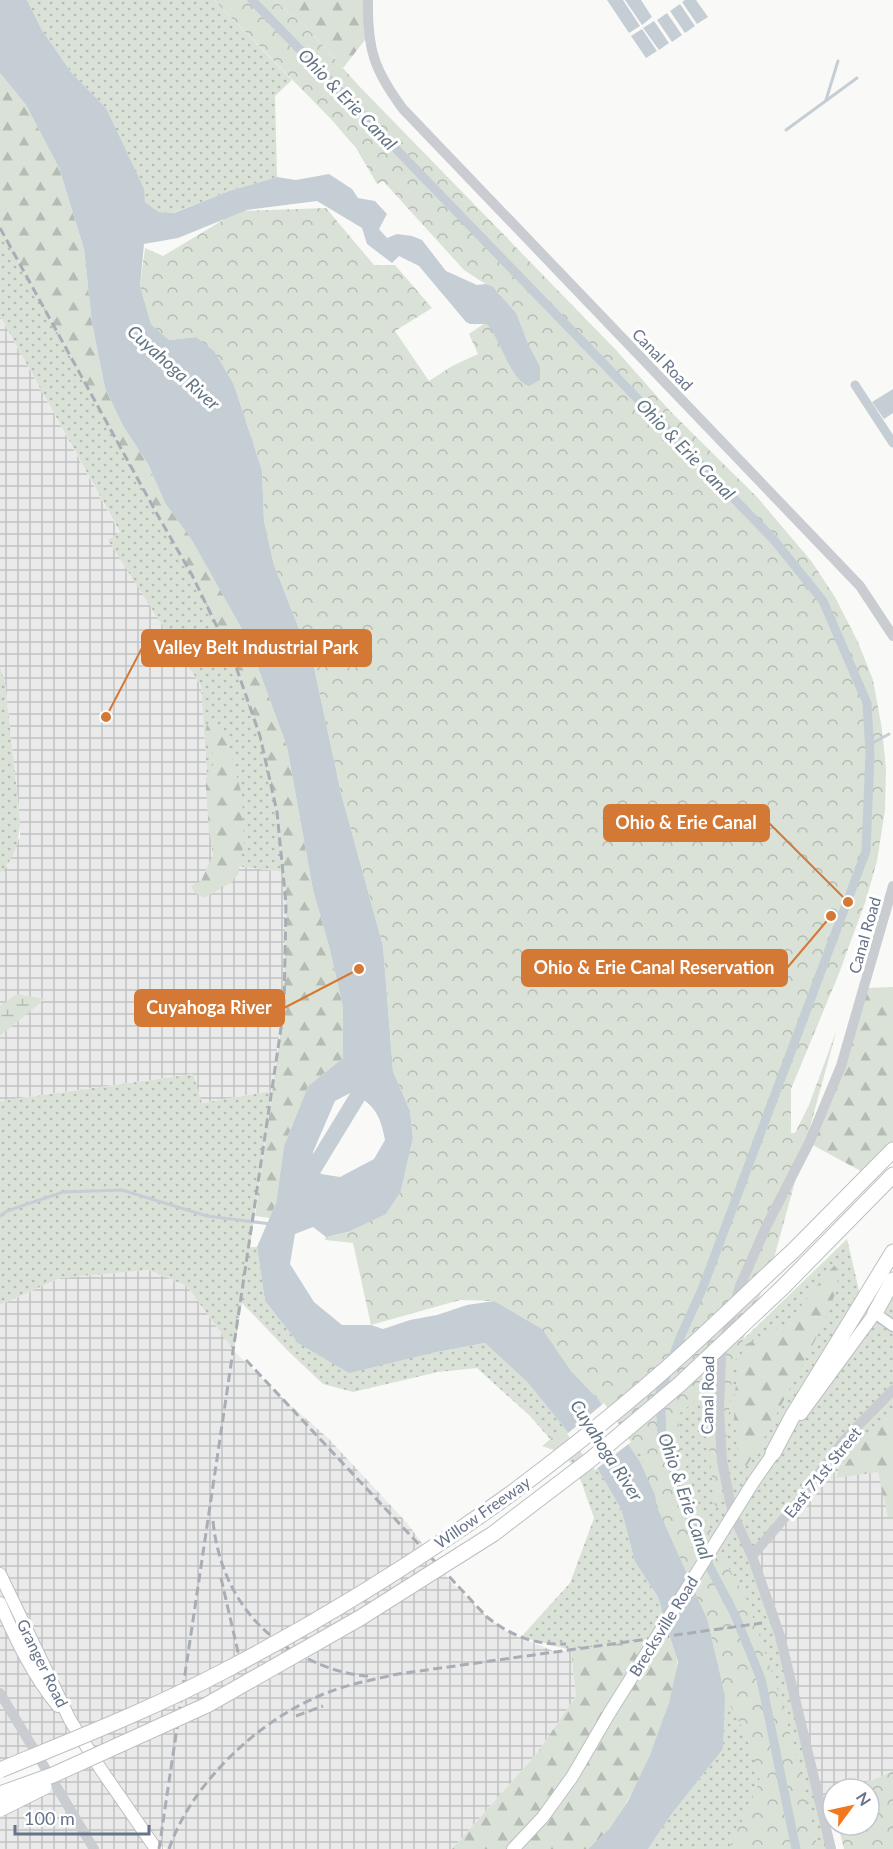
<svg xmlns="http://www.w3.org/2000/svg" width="893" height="1849" viewBox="0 0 893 1849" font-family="Lato,sans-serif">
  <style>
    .industrial { fill: url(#industrial-grid) }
    .grass { fill: url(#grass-dots) }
    .forest { fill: url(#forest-firs) }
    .wetland { fill: url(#wetland-marsh) }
    .park { fill: url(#park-crowns) }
    .water { fill: #c6ced5; fill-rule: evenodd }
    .pier { fill: #f9faf7 }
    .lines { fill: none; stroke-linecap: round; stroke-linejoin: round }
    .stream { stroke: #c6ced5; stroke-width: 3 }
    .canal { stroke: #c6ced5; stroke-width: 9 }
    .river { stroke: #c6ced5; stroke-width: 16 }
    .secondary-casing { stroke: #bdc1c7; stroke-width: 13 }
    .primary-casing { stroke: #bcbfc4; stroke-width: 14 }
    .motorway-casing { stroke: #bdbfc3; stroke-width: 17 }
    .tertiary { stroke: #c9ccd0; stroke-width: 10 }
    .secondary { stroke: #fff; stroke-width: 10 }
    .primary { stroke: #fff; stroke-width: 12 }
    .motorway { stroke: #fff; stroke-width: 15 }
    .rail { stroke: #a9adb5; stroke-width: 3; stroke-dasharray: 9 4.5; stroke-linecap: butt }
    .primary-bridge-casing { stroke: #bcbfc4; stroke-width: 14; stroke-linecap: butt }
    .motorway-bridge-casing { stroke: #bdbfc3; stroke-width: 17; stroke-linecap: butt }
    .primary-bridge { stroke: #fff; stroke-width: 12 }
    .motorway-bridge { stroke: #fff; stroke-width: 15 }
    .labels { text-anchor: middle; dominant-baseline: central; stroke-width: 6; stroke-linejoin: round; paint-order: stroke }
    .street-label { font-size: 16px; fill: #66738a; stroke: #fff }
    .water-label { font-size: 18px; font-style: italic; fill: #637585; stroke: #fff }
    .leader { fill: none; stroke: #d47835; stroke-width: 2 }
    .callout-dot { fill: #d47835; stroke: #fff; stroke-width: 2 }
    .callout { fill: #d47835; stroke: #d47835; stroke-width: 2 }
    .callout-label { font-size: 18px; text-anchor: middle; font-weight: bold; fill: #fff }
  </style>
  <defs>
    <pattern id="industrial-grid" width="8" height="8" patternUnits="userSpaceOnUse" patternTransform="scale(1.5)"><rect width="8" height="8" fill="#eaeaea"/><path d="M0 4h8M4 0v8" fill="none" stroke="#c1c2c3"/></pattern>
    <pattern id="grass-dots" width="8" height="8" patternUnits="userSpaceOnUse" patternTransform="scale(1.5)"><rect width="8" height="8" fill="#dae2d8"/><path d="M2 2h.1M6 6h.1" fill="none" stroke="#b5bcb5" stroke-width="1.8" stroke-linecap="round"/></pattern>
    <pattern id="forest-firs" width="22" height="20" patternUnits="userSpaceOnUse" patternTransform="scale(1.5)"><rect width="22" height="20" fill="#dae2d8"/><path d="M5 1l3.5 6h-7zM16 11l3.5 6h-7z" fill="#b5bcb5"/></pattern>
    <pattern id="wetland-marsh" width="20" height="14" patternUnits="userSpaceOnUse" patternTransform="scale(1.5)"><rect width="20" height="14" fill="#dae2d8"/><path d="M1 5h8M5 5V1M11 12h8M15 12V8" fill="none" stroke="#b5bcb5"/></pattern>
    <pattern id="park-crowns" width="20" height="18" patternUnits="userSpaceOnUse" patternTransform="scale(1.5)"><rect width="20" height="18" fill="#dae2d8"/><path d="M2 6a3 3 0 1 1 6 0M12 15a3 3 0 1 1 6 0" fill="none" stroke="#b5bcb5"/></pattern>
  </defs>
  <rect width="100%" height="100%" fill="#f9faf7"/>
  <g class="industrial">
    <polygon points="0,316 120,533 109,540 201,686 213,863 283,872 286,904 284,997 272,1091 202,1103 192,1074 0,1101 0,874 7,866 14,850 20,836 20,820 5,683 0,667"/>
    <polygon points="149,1270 187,1286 234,1351 279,1395 329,1439 407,1523 451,1582 487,1617 509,1633 556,1652 571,1650 576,1696 537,1753 452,1849 167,1849 160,1845 152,1849 0,1849 0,1809 94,1762 78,1733 0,1762 0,1305 60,1278"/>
    <polygon points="893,1458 893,1771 852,1789 833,1789 833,1797 820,1803 752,1556 824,1467"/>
  </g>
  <g class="grass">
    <polygon points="27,0 214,0 292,80 275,96 277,177 229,191 173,213 159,212 145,202 106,108 71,72 42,30"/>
    <polygon points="0,228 192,575 235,664 260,736 277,812 283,872 213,863 201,686 108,540 120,532 0,316"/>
    <path d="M0 667 5 683 20 820C20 840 14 859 0 874Z"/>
    <polygon points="193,1074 202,1103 272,1091 250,1247 257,1247 265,1301 298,1343 432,1353 485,1343 528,1383 597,1468 621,1509 635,1562 658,1597 671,1636 571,1650 521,1637 570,1583 594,1518 577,1470 530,1416 477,1368 438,1372 353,1392 323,1384 289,1352 242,1303 234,1351 187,1286 149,1270 60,1278 0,1305 0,1101"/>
    <polygon points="847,1239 862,1303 792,1417 893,1280 893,1458 824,1467 753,1556 780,1636 831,1849 648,1849 671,1815 723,1749 627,1441 721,1361"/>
  </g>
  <g class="forest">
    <polygon points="274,0 368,0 369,35 343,68 306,27"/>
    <polygon points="0,73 26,105 59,168 84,249 92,323 105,388 123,426 148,464 165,503 192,539 248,640 287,747 313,890 330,950 343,1007 343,1058 308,1086 284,1146 276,1203 270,1218 255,1216 279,1042 284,997 286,904 277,812 260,736 235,664 192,575 0,228"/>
    <path d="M215 723 224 730 242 795 244 842 238 873 232 882 204 898 194 892 191 886 201 881 214 853 209 832 206 789V778L216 759C208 746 202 740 207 725Z"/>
    <polygon points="893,987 893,1150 868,1175 809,1143 864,988"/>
    <polygon points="838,1262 837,1289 822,1327 764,1438 745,1468 739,1463 733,1403 743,1346 787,1323 828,1272"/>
    <polygon points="893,1414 893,1517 888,1517 878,1472 836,1478 840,1465 845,1465 877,1423"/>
    <path d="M671 1636C673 1645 678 1655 677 1664 673 1710 639 1789 611 1826 605 1835 595 1842 588 1849H452L537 1753 576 1696 571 1650Z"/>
  </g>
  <polygon class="wetland" points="17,994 45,999 0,1036 0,1006"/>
  <g class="park">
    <polygon points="214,0 274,0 306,27 360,87 616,350 670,411 757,497 812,562 835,597 858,642 873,680 882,729 886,769 885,810 877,861 866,900 838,976 791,1089 791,1133 795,1133 809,1105 837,1029 774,1258 733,1367 721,1500 715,1509 704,1393 678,1415 681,1451 693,1491 727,1565 747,1600 776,1684 798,1762 818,1849 729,1849 760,1781 745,1733 725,1696 707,1618 645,1490 645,1468 642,1453 640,1454 636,1449 611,1470 542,1446 598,1399 571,1371 494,1301 460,1300 371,1325 353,1243 325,1240 326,1237 348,1232 401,1191 413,1138 410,1111 393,1071 383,946 341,793 314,667 274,565 264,521 262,470 234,385 196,337 169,340 151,324 140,286 145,248 163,256 238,211 326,208 374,265 395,265 432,308 395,331 429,381 452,366 478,354 469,334 507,308 499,293 464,270 383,181 377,184 356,148 330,118"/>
    <polygon points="893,1771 893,1849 844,1849 838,1825 869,1825 869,1789 852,1789"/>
  </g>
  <g class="water">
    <path d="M0 0H27L42 30 71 72 106 108 144 189 145 202 159 212 174 213 229 191 277 177 296 180 329 174 352 189 358 198 375 201 387 214 379 229 387 238 397 234 412 236 422 240 446 271 477 285 485 284 492 286 516 313 528 344 540 367V380L529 386C510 380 501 340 487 324H470L466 322 419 266 399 256 392 263 367 244 362 228 317 201 247 210 178 238 144 244 140 286 151 324 169 340 196 337 214 351 234 385 262 470 264 521 274 565 314 667 341 793 383 946 393 1071 410 1111 413 1138 401 1191 386 1214 348 1232 326 1237 313 1227 295 1234 290 1264 314 1302 342 1325H371L383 1329 410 1320 437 1315 467 1305 494 1301 542 1329 571 1371 598 1399 640 1462 655 1495 657 1507 707 1619 725 1696 723 1749 671 1815 648 1849H588L609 1829 628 1801 650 1755 669 1703 678 1662 658 1597 635 1562 621 1509 597 1468 528 1383 485 1343 432 1353 349 1373 298 1343 265 1301 257 1247 276 1203 284 1146 308 1086 343 1058V1007L330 950 313 890 287 747 248 640 192 540 165 503 148 464 123 426 105 388 92 323 84 249 59 168 26 105 0 73ZM352 1092C375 1106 380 1114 385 1140L374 1159 340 1177 321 1174 314 1164 313 1152 335 1101Z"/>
    <polygon points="607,0 623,0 640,26 629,33"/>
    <polygon points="625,0 641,0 652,17 642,25"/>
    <polygon points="685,0 696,0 708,17 697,24 682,2"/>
    <polygon points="680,4 695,26 685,33 670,11"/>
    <polygon points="667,13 682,35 672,42 657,20"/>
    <polygon points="654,21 669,43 659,50 643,28"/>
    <polygon points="642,29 657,51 646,58 631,36"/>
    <polygon points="893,389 893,413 884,419 872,402"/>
  </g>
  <polygon class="pier" points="604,1403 631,1442 595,1470 567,1434"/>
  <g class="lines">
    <g class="stream">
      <polyline points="826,100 838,61"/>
      <polyline points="786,130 857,78"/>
      <polyline points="869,745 889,734"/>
      <polyline points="0,1216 7,1211 63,1192 122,1190 207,1216 271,1224"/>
    </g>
    <g class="canal">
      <polyline points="252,0 774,540 823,601 867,703 870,754 866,851 703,1287 680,1338 660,1392 662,1437 702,1552 735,1615 761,1679 796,1849"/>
      <polyline points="855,385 893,443"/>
    </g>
    <polyline class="river" points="303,1186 367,1081 367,1077"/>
    <defs>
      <polyline id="secondary" points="875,1313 893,1326"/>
      <g id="primary">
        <polyline points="801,1414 875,1313"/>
        <polyline points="754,1481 777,1448"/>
        <polyline points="0,1574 70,1720 100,1768 156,1849"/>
        <path d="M0 1603C15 1638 33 1676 58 1706"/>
        <polyline points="513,1849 543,1817 572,1777 610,1712"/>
      </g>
      <g id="motorway">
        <polyline points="793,1251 893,1150"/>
        <polyline points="782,1288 893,1175"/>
        <polyline points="875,1313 893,1280"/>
        <polyline points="773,1453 792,1417 893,1252"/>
      </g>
    </defs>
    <use href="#secondary" class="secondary-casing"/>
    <use href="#primary" class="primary-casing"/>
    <use href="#motorway" class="motorway-casing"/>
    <g class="tertiary">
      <path d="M368 0C367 49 374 70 403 109L860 586 893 636"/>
      <polyline points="752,1556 798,1502 844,1440 893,1390"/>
      <polyline points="0,1693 94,1849"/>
      <polyline points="831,1849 780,1636 752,1556 735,1519 730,1501 722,1461 719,1409 721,1355 740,1286 766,1227 809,1143 841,1066 893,886"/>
    </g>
    <use href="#secondary" class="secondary"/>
    <use href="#primary" class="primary"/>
    <use href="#motorway" class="motorway"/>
    <g class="rail">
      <polyline points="0,228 157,514 192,575 235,664 260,736 277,812 286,904 284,1008 159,1849"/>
      <path d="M246 1360 487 1617C511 1636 535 1645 566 1644"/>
      <path d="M213 1521C219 1582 251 1632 306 1658 327 1668 349 1676 372 1676"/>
      <polyline points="221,1578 241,1665"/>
      <polyline points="296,1716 323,1706"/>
      <path d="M169 1849C191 1784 257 1722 319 1696 344 1685 371 1680 398 1674L762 1623"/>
    </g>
    <defs>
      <polyline id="primary-bridge" points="610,1712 754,1481"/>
      <g id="motorway-bridge">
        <path d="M0 1770C75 1739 152 1709 224 1671 322 1620 419 1560 509 1495 560 1457 611 1417 659 1375 705 1335 748 1292 793 1251"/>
        <polyline points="0,1794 53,1775 207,1705 360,1618 493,1534 590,1460 680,1384 782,1288"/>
        <polyline points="0,1809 44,1787"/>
      </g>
    </defs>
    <use href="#primary-bridge" class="primary-bridge-casing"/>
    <use href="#motorway-bridge" class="motorway-bridge-casing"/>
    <use href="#primary-bridge" class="primary-bridge"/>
    <use href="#motorway-bridge" class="motorway-bridge"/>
  </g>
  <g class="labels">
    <g class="street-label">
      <text transform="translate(663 359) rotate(46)">Canal Road</text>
      <text transform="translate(864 935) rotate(-74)">Canal Road</text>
      <text transform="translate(707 1395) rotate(-89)">Canal Road</text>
      <text transform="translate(822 1472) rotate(-51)">East 71st Street</text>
      <text transform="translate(482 1512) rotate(-35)">Willow Freeway</text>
      <text transform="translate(663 1626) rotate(-58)">Brecksville Road</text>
      <text transform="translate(43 1663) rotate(64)">Granger Road</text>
    </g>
    <g class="water-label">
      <text transform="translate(348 99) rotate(46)">Ohio &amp; Erie Canal</text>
      <text transform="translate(174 367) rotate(42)">Cuyahoga River</text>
      <text transform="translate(686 449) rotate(46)">Ohio &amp; Erie Canal</text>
      <text transform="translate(607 1450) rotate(57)">Cuyahoga River</text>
      <text transform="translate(686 1496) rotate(71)">Ohio &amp; Erie Canal</text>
    </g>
  </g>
  <path class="leader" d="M106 717L142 648M848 902L769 823M831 916L787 968M359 969L284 1008"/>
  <g class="callout-dot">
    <circle cx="106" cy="717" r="6"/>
    <circle cx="848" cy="902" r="6"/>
    <circle cx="831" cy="916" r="6"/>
    <circle cx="359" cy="969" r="6"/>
  </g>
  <g class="callout">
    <rect x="142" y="630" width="229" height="36" rx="6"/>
    <rect x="604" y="805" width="165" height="36" rx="6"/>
    <rect x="522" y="950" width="265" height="36" rx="6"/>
    <rect x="135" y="990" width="149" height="36" rx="6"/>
  </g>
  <g class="callout-label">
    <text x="256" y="654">Valley Belt Industrial Park</text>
    <text x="686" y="829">Ohio &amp; Erie Canal</text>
    <text x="654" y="974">Ohio &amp; Erie Canal Reservation</text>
    <text x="209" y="1014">Cuyahoga River</text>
  </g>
  <g transform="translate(851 1807) rotate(57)"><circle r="28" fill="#ffffff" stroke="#c2c7d0" stroke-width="1.5"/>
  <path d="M0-4.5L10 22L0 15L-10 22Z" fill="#f07920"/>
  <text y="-9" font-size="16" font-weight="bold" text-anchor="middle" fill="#66738a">N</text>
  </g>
  <path d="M15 1825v9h134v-9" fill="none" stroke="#66738a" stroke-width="3"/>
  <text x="24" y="1825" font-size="18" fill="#66738a" stroke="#ffffff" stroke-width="4.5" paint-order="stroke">100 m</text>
</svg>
